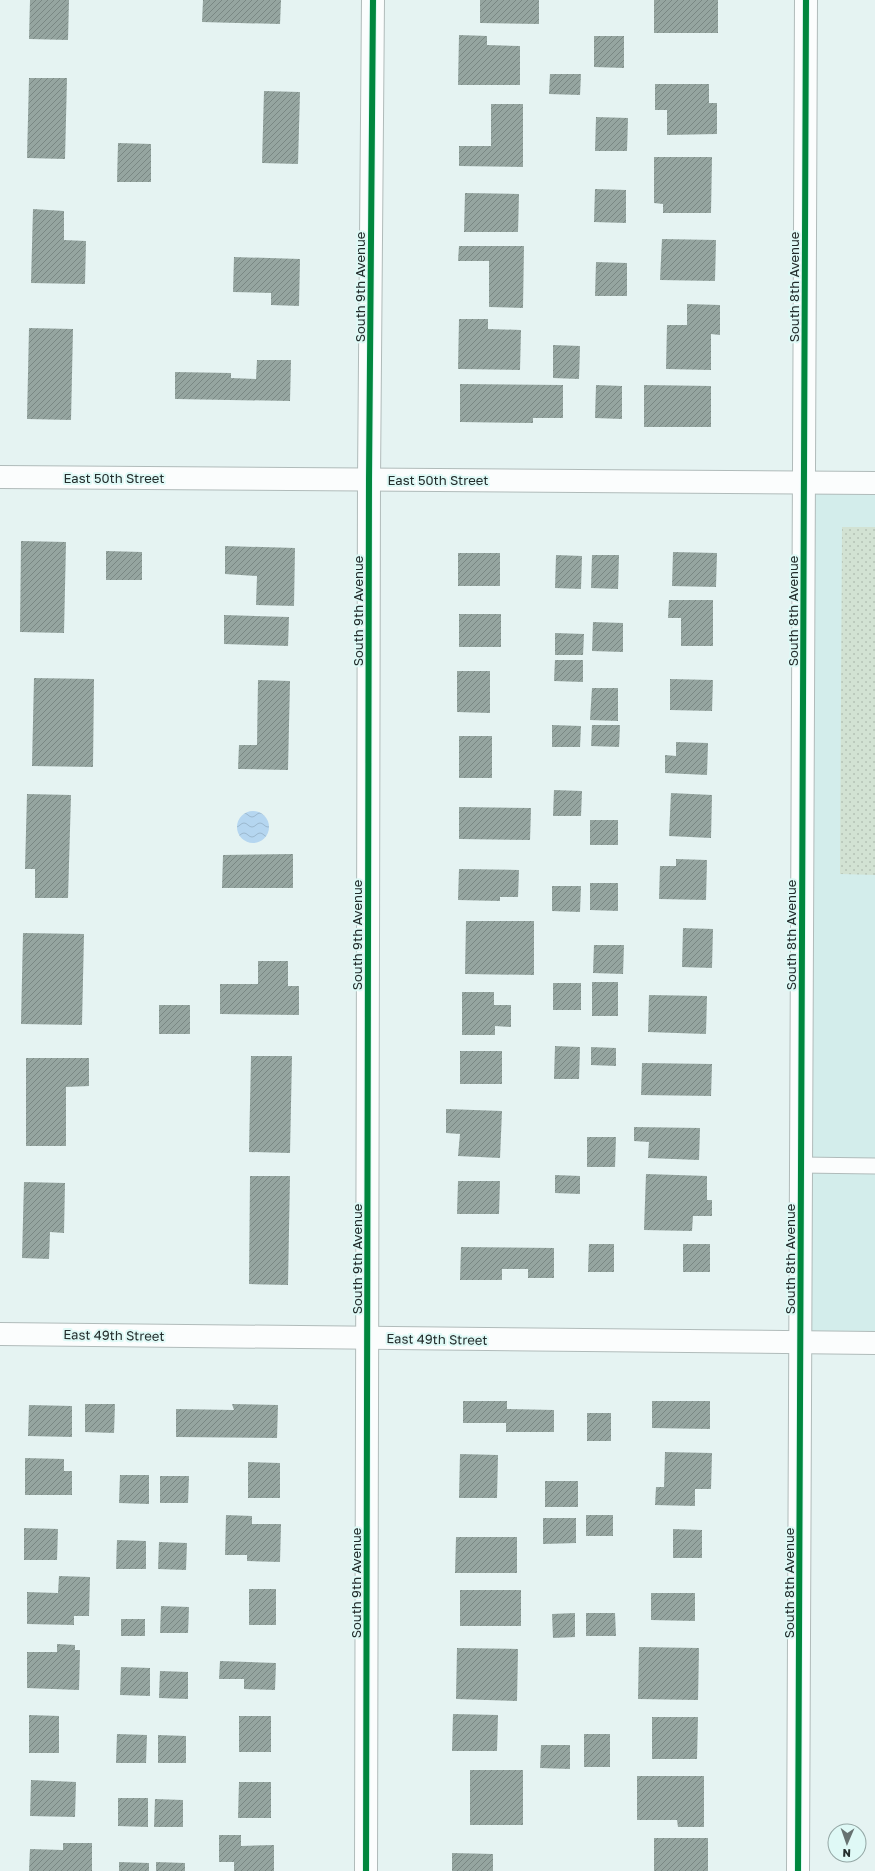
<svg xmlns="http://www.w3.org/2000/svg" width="875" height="1871" viewBox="0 0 875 1871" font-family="'Golos Text',sans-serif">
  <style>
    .built { fill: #d3edeb }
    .park { fill: url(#park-dots) }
    .water { fill: url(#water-waves) }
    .building { fill: url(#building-hatch) }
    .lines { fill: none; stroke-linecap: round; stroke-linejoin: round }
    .service-casing { stroke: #b0bbba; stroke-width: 17 }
    .minor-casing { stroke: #b0bbba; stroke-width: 24 }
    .service { stroke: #fbfdfd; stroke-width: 15 }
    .minor { stroke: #fbfdfd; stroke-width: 22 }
    .cycleway-casing { stroke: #dff9f6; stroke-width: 8 }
    .cycleway { stroke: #00873e; stroke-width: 6 }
    .labels { text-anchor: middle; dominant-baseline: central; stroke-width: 4; stroke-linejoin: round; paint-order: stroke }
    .street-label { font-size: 13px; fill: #232d2c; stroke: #dff9f6 }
  </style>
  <defs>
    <pattern id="park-dots" width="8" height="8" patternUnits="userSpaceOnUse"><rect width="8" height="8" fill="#d2e2d3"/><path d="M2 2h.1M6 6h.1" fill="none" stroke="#b4c2b5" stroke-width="1.8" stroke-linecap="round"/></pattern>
    <pattern id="water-waves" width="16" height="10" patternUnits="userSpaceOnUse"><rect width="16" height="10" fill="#b5d6f0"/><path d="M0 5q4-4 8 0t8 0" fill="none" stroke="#9bb8ce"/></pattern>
    <pattern id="building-hatch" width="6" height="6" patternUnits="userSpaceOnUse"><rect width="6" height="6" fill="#95a5a0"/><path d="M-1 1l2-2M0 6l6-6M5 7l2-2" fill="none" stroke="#798783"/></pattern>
  </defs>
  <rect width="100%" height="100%" fill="#e5f3f2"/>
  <polygon class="built" points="810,489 875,490 875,1339 805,1338"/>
  <polygon class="park" points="842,527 875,527 875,875 840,874"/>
  <circle class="water" cx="253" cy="827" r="16"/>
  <g class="building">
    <polygon points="30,0 69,0 68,40 29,39"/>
    <polygon points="203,0 281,0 280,24 202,22"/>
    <polygon points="480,0 539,0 539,24 480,23"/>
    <rect x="654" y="0" width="64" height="33"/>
    <polygon points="459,35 487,36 487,45 520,46 520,85 458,85"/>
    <polygon points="594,36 624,36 624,68 594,67"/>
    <polygon points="550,74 581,74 580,95 549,94"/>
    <polygon points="29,78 67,78 65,159 27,158"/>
    <polygon points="655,84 709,84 709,103 717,103 717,134 667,135 667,110 655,110"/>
    <polygon points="264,91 300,92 298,164 262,163"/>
    <polygon points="491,104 523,104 523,167 459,166 459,146 491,146"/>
    <polygon points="596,117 628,118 627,151 595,151"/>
    <polygon points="118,143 151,144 151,182 117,182"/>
    <polygon points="654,157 712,157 711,213 663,213 663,204 654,203"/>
    <polygon points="595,189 626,190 626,223 594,222"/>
    <polygon points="465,193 519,194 518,232 464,232"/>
    <polygon points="33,209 64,211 64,240 86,241 85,284 31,283"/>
    <polygon points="662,239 716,240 715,281 660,280"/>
    <polygon points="459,246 524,246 523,308 489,307 489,261 458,261"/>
    <polygon points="234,257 300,259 299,306 271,305 271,293 233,292"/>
    <polygon points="596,262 627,263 627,296 595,296"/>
    <polygon points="687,304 720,305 720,335 711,334 711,370 666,369 667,325 687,325"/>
    <polygon points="459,319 488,319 488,329 521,330 520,370 458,369"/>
    <polygon points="29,328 73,329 71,420 27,419"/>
    <polygon points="553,345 580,346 579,379 553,378"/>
    <polygon points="257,360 291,360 290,401 175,399 175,372 231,373 231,378 256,379"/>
    <polygon points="460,384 563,385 563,418 533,418 533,423 460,422"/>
    <polygon points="596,385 622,386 622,419 595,418"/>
    <polygon points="644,385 711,386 711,427 644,427"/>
    <polygon points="21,541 66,542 64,633 20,632"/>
    <polygon points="225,546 295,548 294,606 256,605 257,576 225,574"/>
    <polygon points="106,551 142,552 142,580 106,580"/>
    <polygon points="673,552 717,553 716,587 672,586"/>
    <rect x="458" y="553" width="42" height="33"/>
    <polygon points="556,555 582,556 581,589 555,588"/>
    <polygon points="592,555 619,555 618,589 591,588"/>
    <polygon points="669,600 713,600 713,646 681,646 681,618 668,618"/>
    <rect x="459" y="614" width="42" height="33"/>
    <polygon points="224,615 289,617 288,646 224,644"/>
    <polygon points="593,622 623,623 623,652 592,651"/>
    <polygon points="555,633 584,634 583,655 555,655"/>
    <polygon points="555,660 583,660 583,682 554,681"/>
    <polygon points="457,671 490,671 490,713 457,712"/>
    <polygon points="34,678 94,679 93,767 32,766"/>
    <polygon points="670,679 713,680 712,711 670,710"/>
    <polygon points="258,680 290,681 288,770 238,769 239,745 257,745"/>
    <polygon points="592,688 618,688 618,721 590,720"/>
    <polygon points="552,725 581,726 580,747 552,747"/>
    <polygon points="592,725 620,725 619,747 591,746"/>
    <rect x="459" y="736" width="33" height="42"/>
    <polygon points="676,742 708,743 707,775 665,773 665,755 676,756"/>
    <polygon points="554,790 582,791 581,816 553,816"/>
    <polygon points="671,793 712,795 711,838 669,836"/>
    <polygon points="27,794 71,795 68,898 35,898 35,869 25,869"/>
    <polygon points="459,807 531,808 530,840 459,839"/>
    <rect x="590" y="820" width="28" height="25"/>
    <polygon points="293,854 293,888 222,888 223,855"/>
    <polygon points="676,859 707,860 706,900 659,899 660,866 676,866"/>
    <polygon points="459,869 519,870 518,897 500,897 500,901 458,900"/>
    <polygon points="590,883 618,883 618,911 590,910"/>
    <polygon points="552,886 581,886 580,912 552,911"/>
    <polygon points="466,921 534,921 534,975 465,974"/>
    <polygon points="683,928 713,929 712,968 682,967"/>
    <polygon points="23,933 84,934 82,1025 21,1024"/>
    <polygon points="594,945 624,945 623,974 593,973"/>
    <polygon points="258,961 288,961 288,986 299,986 299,1015 220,1014 220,984 258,984"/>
    <rect x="592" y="982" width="26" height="34"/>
    <rect x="553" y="983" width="28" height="27"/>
    <polygon points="462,992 494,992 494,1005 511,1005 511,1027 495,1026 495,1035 462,1035"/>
    <polygon points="649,995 707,996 706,1034 648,1032"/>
    <rect x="159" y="1005" width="31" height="29"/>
    <polygon points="555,1046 580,1047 579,1079 554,1079"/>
    <polygon points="591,1047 616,1048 616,1066 591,1065"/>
    <rect x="460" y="1051" width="42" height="33"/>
    <polygon points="251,1056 292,1056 290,1153 249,1152"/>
    <polygon points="26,1058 89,1058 89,1086 66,1087 66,1146 26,1146"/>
    <polygon points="642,1063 712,1064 711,1096 641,1095"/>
    <polygon points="446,1109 502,1111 500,1158 458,1156 460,1134 446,1133"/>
    <polygon points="634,1127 700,1128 699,1160 648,1158 649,1142 634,1141"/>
    <polygon points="587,1137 616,1137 615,1167 587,1167"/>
    <polygon points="646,1174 707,1176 707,1200 712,1200 712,1216 693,1216 692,1231 644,1230"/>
    <polygon points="555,1175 580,1176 580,1194 555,1193"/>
    <polygon points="250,1176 290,1176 288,1285 249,1284"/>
    <polygon points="458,1181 500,1181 499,1214 457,1214"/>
    <polygon points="24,1182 65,1183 64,1233 50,1232 49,1259 22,1258"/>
    <polygon points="589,1244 614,1244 614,1272 588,1272"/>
    <rect x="683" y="1244" width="27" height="28"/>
    <polygon points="461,1247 554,1248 554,1278 528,1278 528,1269 502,1269 502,1280 460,1280"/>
    <polygon points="463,1401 507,1401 507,1409 554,1410 554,1432 506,1432 506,1423 463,1423"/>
    <polygon points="652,1401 710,1401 710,1429 652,1428"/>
    <polygon points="85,1404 115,1404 114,1433 85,1432"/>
    <polygon points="232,1404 278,1405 277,1438 176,1437 176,1409 234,1410"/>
    <polygon points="29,1405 72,1406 72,1437 28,1436"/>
    <rect x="587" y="1413" width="24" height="28"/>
    <polygon points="665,1452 712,1453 711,1489 695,1489 695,1506 655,1505 656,1487 664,1487"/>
    <polygon points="460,1454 498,1455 497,1498 459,1498"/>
    <polygon points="25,1458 64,1459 64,1471 72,1471 72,1495 25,1495"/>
    <polygon points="248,1462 280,1463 280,1498 248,1498"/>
    <polygon points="120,1475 149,1475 149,1504 119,1503"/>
    <polygon points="160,1476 189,1476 188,1503 160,1503"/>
    <rect x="545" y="1481" width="33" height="26"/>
    <polygon points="226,1515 252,1516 252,1524 281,1524 280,1562 247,1561 247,1555 225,1555"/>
    <rect x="586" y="1515" width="27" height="21"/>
    <polygon points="543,1518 576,1518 576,1543 543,1544"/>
    <polygon points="24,1528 58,1529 57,1560 24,1560"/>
    <polygon points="673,1529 702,1530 702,1558 673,1558"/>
    <polygon points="456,1537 517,1537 517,1573 455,1573"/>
    <polygon points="117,1540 146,1541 146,1569 116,1569"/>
    <polygon points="159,1542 187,1543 186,1570 158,1569"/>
    <polygon points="59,1576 90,1577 89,1616 74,1616 74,1625 27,1624 27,1592 58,1593"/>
    <rect x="249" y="1589" width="27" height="36"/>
    <rect x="460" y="1590" width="61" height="36"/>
    <polygon points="651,1593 695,1593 695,1621 651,1620"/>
    <polygon points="161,1606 189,1607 188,1633 160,1633"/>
    <polygon points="575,1613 575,1637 553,1638 552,1614"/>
    <polygon points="586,1613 615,1613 616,1636 586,1636"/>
    <rect x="121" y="1619" width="24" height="17"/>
    <polygon points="57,1644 75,1645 75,1650 80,1650 79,1690 27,1688 27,1652 57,1652"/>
    <polygon points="639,1647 699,1648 698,1700 638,1699"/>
    <polygon points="457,1648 518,1649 517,1701 456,1699"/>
    <polygon points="220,1661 276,1663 275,1690 244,1689 244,1679 219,1679"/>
    <polygon points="121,1667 150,1668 150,1696 120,1695"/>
    <polygon points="160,1671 188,1672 188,1699 159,1698"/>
    <polygon points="453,1714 498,1715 497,1751 452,1751"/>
    <polygon points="29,1715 59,1716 59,1753 29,1753"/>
    <rect x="239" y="1716" width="32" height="36"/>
    <polygon points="652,1717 698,1717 697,1759 652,1759"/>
    <polygon points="117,1734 147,1735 146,1763 116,1763"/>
    <rect x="584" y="1734" width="26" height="33"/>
    <polygon points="158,1735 186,1736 186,1763 158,1763"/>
    <polygon points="541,1745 570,1745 570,1769 540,1768"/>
    <rect x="470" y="1770" width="53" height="55"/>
    <polygon points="637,1776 704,1776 704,1827 678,1827 677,1820 637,1820"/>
    <polygon points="31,1780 76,1782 75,1817 30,1816"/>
    <polygon points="239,1782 271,1782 271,1818 238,1818"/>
    <polygon points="118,1798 148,1798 148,1827 118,1826"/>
    <polygon points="155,1799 183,1800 183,1827 154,1827"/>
    <polygon points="219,1835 241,1835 241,1846 274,1845 274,1871 234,1871 234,1862 219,1862"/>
    <rect x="654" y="1838" width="54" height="33"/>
    <polygon points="63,1843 92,1843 92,1871 29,1871 30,1849 63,1850"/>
    <polygon points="452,1853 493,1854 493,1871 452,1871"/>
    <polygon points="119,1862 149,1863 149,1871 119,1871"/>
    <polygon points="156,1862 185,1863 185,1871 156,1871"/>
  </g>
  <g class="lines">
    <defs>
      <polyline id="service" points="801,1165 875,1166"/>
      <g id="minor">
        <polyline points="0,477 875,483"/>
        <polyline points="0,1334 875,1343"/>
        <polyline points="366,1871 369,480 373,0"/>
        <polyline points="798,1871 806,0"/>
      </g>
    </defs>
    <use href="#service" class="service-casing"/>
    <use href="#minor" class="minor-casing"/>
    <use href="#service" class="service"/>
    <use href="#minor" class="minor"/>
    <defs>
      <g id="cycleway">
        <polyline points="366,1871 369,480 373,0"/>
        <polyline points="798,1871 806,0"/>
      </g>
    </defs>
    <use href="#cycleway" class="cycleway-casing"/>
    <use href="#cycleway" class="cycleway"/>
  </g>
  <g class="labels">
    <g class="street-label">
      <text transform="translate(360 287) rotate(-90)">South 9th Avenue</text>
      <text transform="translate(794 287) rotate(-90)">South 8th Avenue</text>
      <text x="114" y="478">East 50th Street</text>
      <text x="438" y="480">East 50th Street</text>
      <text transform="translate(358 611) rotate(-90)">South 9th Avenue</text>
      <text transform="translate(793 611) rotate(-90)">South 8th Avenue</text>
      <text transform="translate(357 935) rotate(-90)">South 9th Avenue</text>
      <text transform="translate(791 935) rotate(-90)">South 8th Avenue</text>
      <text transform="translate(357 1259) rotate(-90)">South 9th Avenue</text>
      <text transform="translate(790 1259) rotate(-90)">South 8th Avenue</text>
      <text transform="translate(114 1335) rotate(1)">East 49th Street</text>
      <text transform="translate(437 1339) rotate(1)">East 49th Street</text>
      <text transform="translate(356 1583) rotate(-90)">South 9th Avenue</text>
      <text transform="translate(789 1583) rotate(-90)">South 8th Avenue</text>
    </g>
  </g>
  <g transform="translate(847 1843) rotate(182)"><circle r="19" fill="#dff9f6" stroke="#94a7a5"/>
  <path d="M0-3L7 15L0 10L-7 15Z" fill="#677271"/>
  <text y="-6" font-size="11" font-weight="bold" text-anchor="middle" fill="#232d2c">N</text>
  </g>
</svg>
